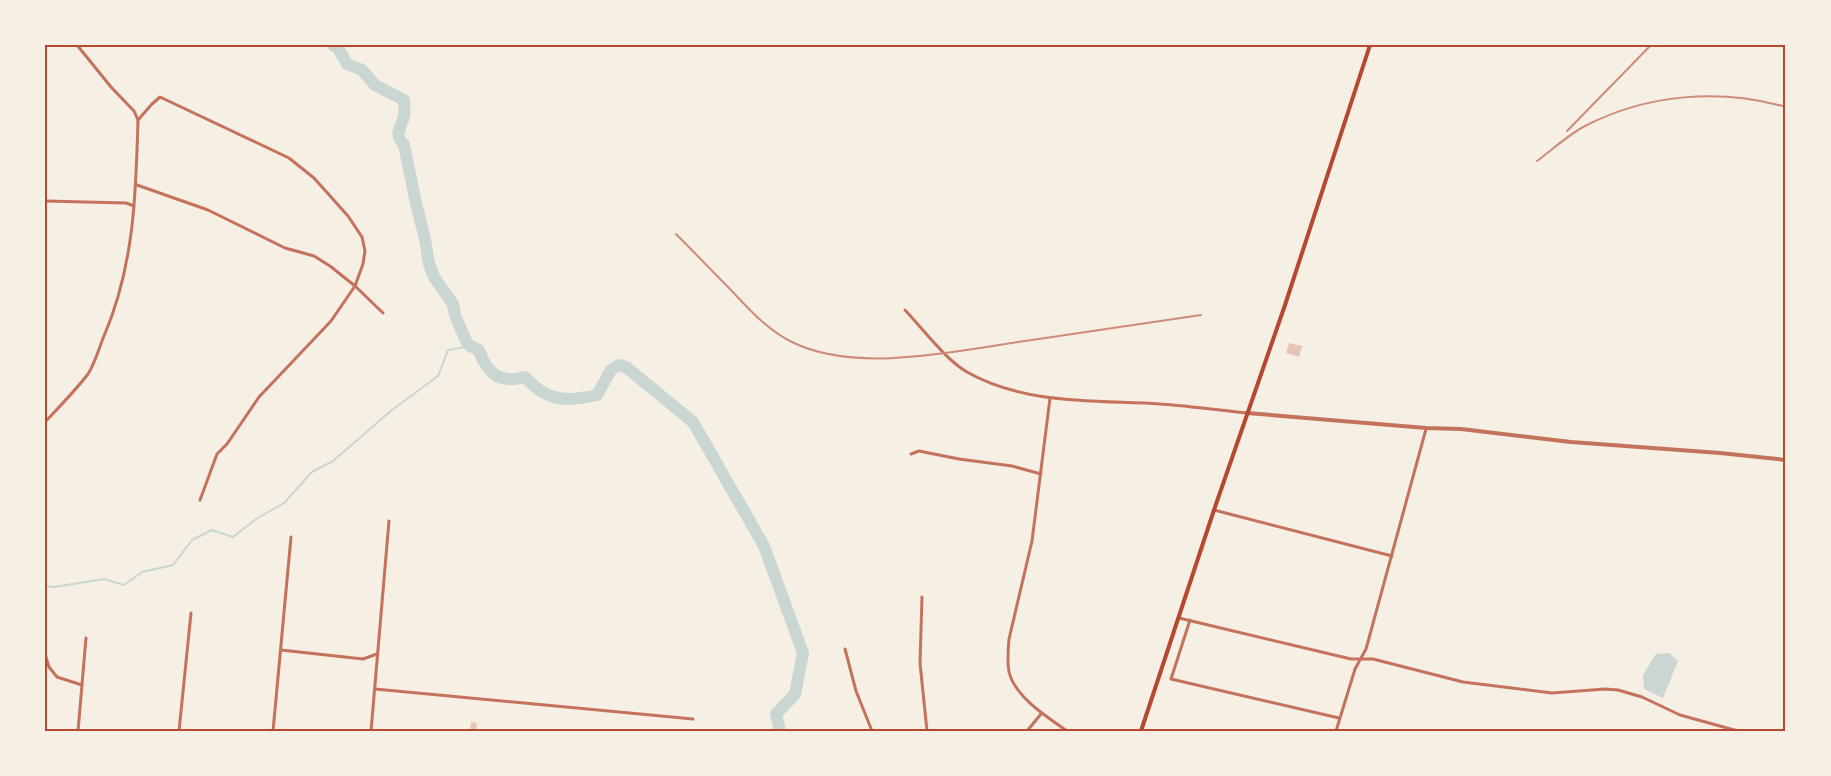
<svg xmlns="http://www.w3.org/2000/svg" width="1831" height="776" viewBox="0 0 1831 776" font-family="'Roboto Condensed',sans-serif">
  <style>
    .water { fill: #c9d6d2 }
    .lines { fill: none; stroke-linecap: round; stroke-linejoin: round }
    .stream { stroke: #c9d6d2; stroke-width: 2 }
    .river { stroke: #c9d6d2; stroke-width: 12 }
    .building { fill: #e6c5b7 }
    .minor { stroke: #c5725c; stroke-width: 3 }
    .tertiary { stroke: #c5725c; stroke-width: 4 }
    .secondary { stroke: #b5482f; stroke-width: 4 }
    .rail { stroke: #cf8b77; stroke-width: 2 }
    .neatline { fill: none; stroke: #b5482f; stroke-width: 2 }
  </style>
  <rect width="100%" height="100%" fill="#f6efe4"/>
  <polygon class="water" points="1669,653 1678,661 1663,698 1644,689 1643,675 1656,654"/>
  <g class="lines">
    <polyline class="stream" points="45,586 54,587 104,579 124,585 142,572 173,565 192,540 212,530 233,537 256,519 284,503 312,472 333,461 392,410 438,376 448,350 470,346"/>
    <path class="river" d="M333 45 338 48 347 64 362 70 375 85 404 100C404 105 405 112 404 116 401 130 393 132 404 145L416 203 425 239 429 264 434 277 453 304 455 315 467 343 470 346 479 350C487 374 500 384 525 377 547 402 567 402 597 395L611 370 619 365 626 367 693 422 764 546 803 653 795 694 776 714 780 731"/>
  </g>
  <g class="building">
    <polygon points="1289,343 1302,346 1299,357 1286,353"/>
    <polygon points="471,722 477,723 476,731 470,731"/>
  </g>
  <g class="lines">
    <g class="minor">
      <polyline points="138,120 152,104 160,97 289,158 314,178 348,216 362,237 365,251 363,264 355,286 331,321 259,397 227,444 217,454 200,500"/>
      <polyline points="137,185 208,210 285,248 314,256 330,266 355,286 383,313"/>
      <polyline points="45,201 126,203 134,206"/>
      <path d="M905 310C922 328 946 360 967 372 1025 405 1096 400 1160 404 1189 406 1218 410 1247 413"/>
      <path d="M1050 398 1032 541 1009 639C1008 650 1007 662 1009 672 1015 697 1047 717 1067 731"/>
      <path d="M45 422C60 406 75 391 88 374 95 363 99 348 104 336 134 266 136 195 138 120L134 111 111 87 77 45"/>
      <polyline points="911,454 919,451 959,459 1012,466 1041,474"/>
      <polyline points="1214,510 1392,556"/>
      <polyline points="922,597 920,663 927,731"/>
      <polyline points="1179,618 1351,659 1373,659 1463,682 1552,693 1605,689 1618,690 1642,697 1680,715 1738,731"/>
      <polyline points="1190,620 1171,679 1339,718"/>
      <polyline points="845,649 856,691 872,731"/>
      <polyline points="281,650 363,659 377,654"/>
      <polyline points="45,654 49,667 57,677 82,685"/>
      <polyline points="375,689 693,719"/>
      <polyline points="45,730 50,731"/>
      <polyline points="78,731 86,638"/>
      <polyline points="179,731 191,613"/>
      <polyline points="273,731 291,537"/>
      <polyline points="371,731 389,521"/>
      <polyline points="1027,731 1041,714"/>
      <polyline points="1336,731 1355,669 1366,649 1426,429"/>
    </g>
    <polyline class="tertiary" points="1247,413 1426,428 1461,429 1571,442 1720,453 1786,460"/>
    <polyline class="secondary" points="1141,731 1214,510 1285,305 1370,45"/>
    <g class="rail">
      <polyline points="1567,131 1651,45"/>
      <path d="M1537 161C1553 149 1568 135 1585 126 1647 94 1720 88 1786 107"/>
      <path d="M676 234C694 252 712 271 730 289 749 309 767 330 792 342 856 374 957 351 1025 341 1084 332 1143 324 1201 315"/>
    </g>
  </g>
  <rect width="1831" height="776" fill="none" stroke="#f6efe4" stroke-width="93"/>
  <rect x="46" y="46" width="1738" height="684" class="neatline"/>
</svg>
